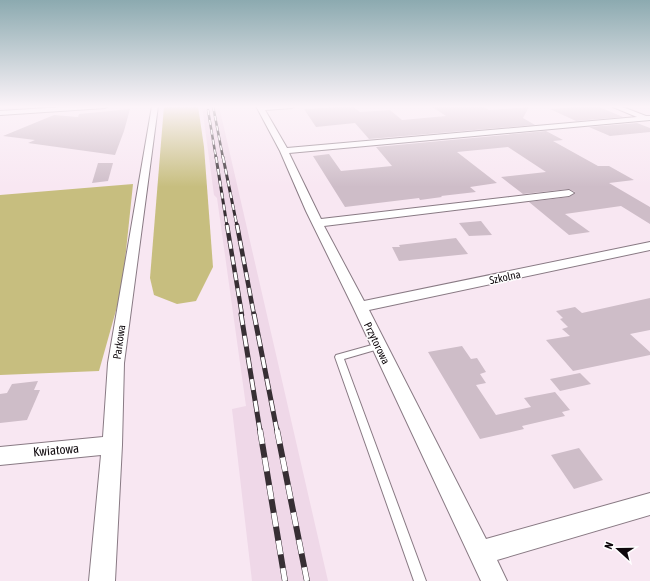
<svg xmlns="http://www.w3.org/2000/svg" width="650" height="581" viewBox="0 0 650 581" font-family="'Asap Condensed',sans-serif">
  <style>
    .built { fill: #efd8e8 }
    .forest { fill: #c7be7f }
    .building { fill: #cebdc8 }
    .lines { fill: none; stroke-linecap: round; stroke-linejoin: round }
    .service-casing { stroke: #897a84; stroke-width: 2 }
    .minor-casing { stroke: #897a84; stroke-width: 2 }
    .service { fill: #fff; fill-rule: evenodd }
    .minor { fill: #fff; fill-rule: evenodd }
    .rail-far4-casing { stroke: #372f34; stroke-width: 2.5 }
    .rail-far3-casing { stroke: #372f34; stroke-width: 3 }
    .rail-far2-casing { stroke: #372f34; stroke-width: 4.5 }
    .rail-far1-casing { stroke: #372f34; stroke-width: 5 }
    .rail-casing { stroke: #372f34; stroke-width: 6 }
    .rail-far4 { stroke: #fff; stroke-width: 1.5; stroke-dasharray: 5; stroke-linecap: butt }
    .rail-far3 { stroke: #fff; stroke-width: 2; stroke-dasharray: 6; stroke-linecap: butt }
    .rail-far2 { stroke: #fff; stroke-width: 3; stroke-dasharray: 8; stroke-linecap: butt }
    .rail-far1 { stroke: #fff; stroke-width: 3.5; stroke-dasharray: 11; stroke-linecap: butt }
    .rail { stroke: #fff; stroke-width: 5; stroke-dasharray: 14; stroke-linecap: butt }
    .labels { text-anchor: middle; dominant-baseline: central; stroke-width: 3; stroke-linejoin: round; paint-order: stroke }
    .street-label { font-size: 11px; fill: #0f090d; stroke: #fff }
    .near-street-label { font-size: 13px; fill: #0f090d; stroke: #fff }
  </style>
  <rect width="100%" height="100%" fill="#f8e7f2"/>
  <polygon class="built" points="202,106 219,106 328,581 252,581 232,409 246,406 217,198 214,195"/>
  <g class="forest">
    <polygon points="164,106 198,106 204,147 213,267 196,301 177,304 154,295 150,278"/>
    <polygon points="133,184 122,289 99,371 0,375 0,195"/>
  </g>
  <g class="building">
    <polygon points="352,106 360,112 390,110 402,120 446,116 431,106 482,106 489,110 529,107 523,118 535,125 369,139 355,123 316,127 304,109"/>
    <polygon points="586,106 597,106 623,117 576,121 550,109"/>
    <polygon points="130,109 124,131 115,155 28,143 35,140 3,136 54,115 78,117 79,114"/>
    <polygon points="637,123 650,128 650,132 610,136 589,127"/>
    <polygon points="546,131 563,140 553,141 598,166 609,166 634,180 609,183 650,207 650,224 621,206 565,214 590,232 569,235 529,202 569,197 575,192 569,189 523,194 501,177 546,172 508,147 457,152 497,183 470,187 476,192 441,196 442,197 420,200 419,198 345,207 313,156 329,154 341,171 392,166 376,147"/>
    <polygon points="98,163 113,163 108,181 92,183"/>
    <polygon points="481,221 492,235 469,236 459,223"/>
    <polygon points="456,238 468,254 399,261 392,247 400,247 399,245"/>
    <polygon points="650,298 650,330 630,334 650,352 650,355 573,371 546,340 570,336 562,329 568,327 560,319 563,318 556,311 575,307 582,313"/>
    <polygon points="462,346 471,359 477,358 486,372 480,374 486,383 476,385 496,415 531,407 524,398 555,392 570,410 562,412 565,416 522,426 524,429 480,439 428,352"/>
    <polygon points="580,373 591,384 560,391 550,379"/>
    <polygon points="38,381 34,390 40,390 27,420 0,423 0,394 7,393 12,384"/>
    <polygon points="579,448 603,480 574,489 551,455"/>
  </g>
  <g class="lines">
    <defs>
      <polygon id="service" points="379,343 382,344 383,346 382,348 344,359 426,581 414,581 335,357 336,355"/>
      <g id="minor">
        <polygon points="78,106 108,106 105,108 0,115 0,111"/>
        <polygon points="152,106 158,106 124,363 122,445 115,581 89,581 101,455 0,465 0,447 103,437 108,363"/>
        <polygon points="256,106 295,106 292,108 265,110 287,148 637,117 613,107 612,106 620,106 646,116 650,116 650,120 289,153 321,219 569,190 574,193 569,196 324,226 364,301 650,242 650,250 369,310 486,539 650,493 650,515 497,560 507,581 481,581 353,307 306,211 280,151"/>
      </g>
    </defs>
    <use href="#service" class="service-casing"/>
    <use href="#minor" class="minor-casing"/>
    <use href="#service" class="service"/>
    <use href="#minor" class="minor"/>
    <defs>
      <g id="rail-far4">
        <polyline points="213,106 223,158"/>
        <polyline points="208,110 216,158"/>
      </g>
      <g id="rail-far3">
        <polyline points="216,157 227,226"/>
        <polyline points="223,157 237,226"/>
      </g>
      <g id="rail-far2">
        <polyline points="227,225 242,315"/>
        <polyline points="237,225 254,315"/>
      </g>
      <g id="rail-far1">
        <polyline points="241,314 260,431"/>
        <polyline points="254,314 277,431"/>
      </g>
      <g id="rail">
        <polyline points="260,430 285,581"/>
        <polyline points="277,430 307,581"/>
      </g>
    </defs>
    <use href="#rail-far4" class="rail-far4-casing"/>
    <use href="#rail-far3" class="rail-far3-casing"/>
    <use href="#rail-far2" class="rail-far2-casing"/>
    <use href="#rail-far1" class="rail-far1-casing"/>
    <use href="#rail" class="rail-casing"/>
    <use href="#rail-far4" class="rail-far4"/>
    <use href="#rail-far3" class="rail-far3"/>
    <use href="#rail-far2" class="rail-far2"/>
    <use href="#rail-far1" class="rail-far1"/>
    <use href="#rail" class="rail"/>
  </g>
  <linearGradient id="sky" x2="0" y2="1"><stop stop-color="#8caab0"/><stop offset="0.57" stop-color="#fcf4f9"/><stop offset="1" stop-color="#fcf4f9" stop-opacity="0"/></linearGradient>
  <rect width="650" height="187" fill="url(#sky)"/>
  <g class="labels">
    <g class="street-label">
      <text transform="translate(505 277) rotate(-12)">Szkolna</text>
      <text transform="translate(119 342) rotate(-82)">Parkowa</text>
      <text transform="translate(377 343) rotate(64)">Przytorowa</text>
    </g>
    <g class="near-street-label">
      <text transform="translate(56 450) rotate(-5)">Kwiatowa</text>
    </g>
  </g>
  <g transform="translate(618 549) rotate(291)" stroke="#ffffff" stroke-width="3" paint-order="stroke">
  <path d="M0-3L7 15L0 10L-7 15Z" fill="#0f090d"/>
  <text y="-6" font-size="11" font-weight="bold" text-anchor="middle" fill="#0f090d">N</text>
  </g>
</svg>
